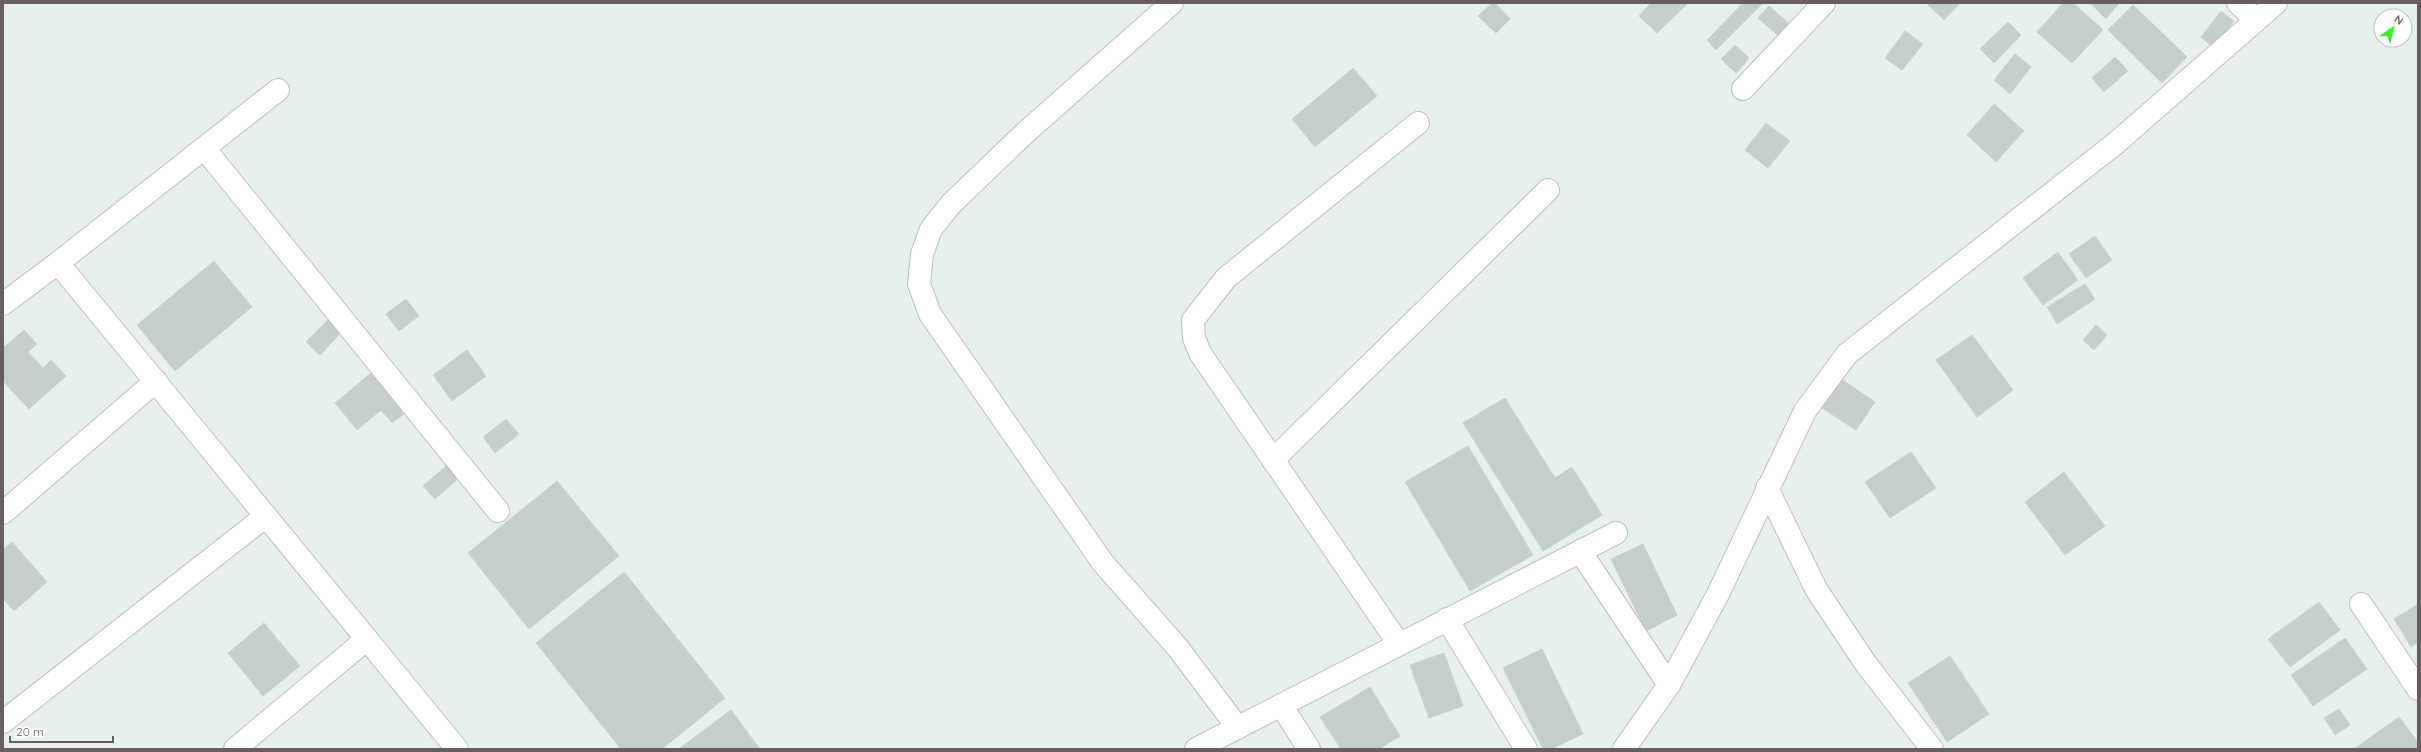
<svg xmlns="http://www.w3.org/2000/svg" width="2421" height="752" viewBox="0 0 2421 752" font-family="Quicksand,sans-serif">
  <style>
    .building { fill: #c4cfca; stroke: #c4d6ce }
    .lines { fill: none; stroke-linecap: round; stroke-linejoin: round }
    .minor-casing { stroke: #c2bbbf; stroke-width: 24 }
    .minor { stroke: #fff; stroke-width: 22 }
  </style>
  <rect width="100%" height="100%" fill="#e6f1ed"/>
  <g class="building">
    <polygon points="1492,3 1495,3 1510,19 1496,33 1478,16"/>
    <polygon points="1651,3 1688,3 1657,33 1639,16"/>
    <polygon points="1743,3 1763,3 1716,50 1707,40"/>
    <polygon points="1926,3 1960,3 1944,20"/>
    <polygon points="2063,3 2073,3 2103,30 2072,63 2037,32"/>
    <polygon points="2090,3 2119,3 2106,19"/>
    <polygon points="2133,5 2187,57 2162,83 2108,30"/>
    <polygon points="1769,6 1792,26 1781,38 1758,18"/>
    <polygon points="2221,11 2234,21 2213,47 2201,37"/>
    <polygon points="2008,22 2021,35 1994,63 1980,49"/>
    <polygon points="1905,31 1923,44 1902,70 1885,58"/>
    <polygon points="1735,45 1749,58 1736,73 1721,59"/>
    <polygon points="2015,54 2031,67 2010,94 1994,80"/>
    <polygon points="2115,57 2128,71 2104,92 2092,78"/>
    <polygon points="1353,68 1377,96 1315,147 1292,119"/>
    <polygon points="1994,104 2024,131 1996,162 1967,135"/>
    <polygon points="1766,123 1790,141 1768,168 1745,150"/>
    <polygon points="2095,236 2112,260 2086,278 2069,254"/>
    <polygon points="2058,252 2078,280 2043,305 2023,278"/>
    <polygon points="214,261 252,307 175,371 137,325"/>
    <polygon points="2085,284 2095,299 2057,324 2047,307"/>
    <polygon points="406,299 419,316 399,331 386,314"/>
    <polygon points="333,315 346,327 320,355 306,342"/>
    <polygon points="2096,325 2107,335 2094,350 2083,340"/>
    <polygon points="24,330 37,344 28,352 43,368 51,360 66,376 29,409 3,381 3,348"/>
    <polygon points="1972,335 2013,390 1977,417 1936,360"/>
    <polygon points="467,350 486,376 452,401 433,375"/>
    <polygon points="377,368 410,409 392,423 381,410 357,430 335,403"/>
    <polygon points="1841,379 1875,402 1856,430 1822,408"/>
    <polygon points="1505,398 1555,478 1572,467 1602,515 1543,551 1463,423"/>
    <polygon points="506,419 519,434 495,453 483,437"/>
    <polygon points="1468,446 1533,555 1470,591 1405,482"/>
    <polygon points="1911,452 1936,488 1890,518 1865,482"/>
    <polygon points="451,462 462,475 435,499 423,486"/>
    <polygon points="2064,472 2105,526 2065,555 2025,502"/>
    <polygon points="557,481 619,556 529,629 468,553"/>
    <polygon points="12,542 47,582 14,611 3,599 3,550"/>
    <polygon points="1643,544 1677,615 1646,631 1611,559"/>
    <polygon points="624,572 725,698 662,749 621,749 536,643"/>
    <polygon points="2319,602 2340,630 2290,667 2268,639"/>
    <polygon points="2418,604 2418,642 2411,647 2394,619"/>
    <polygon points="264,623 300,666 263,696 228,653"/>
    <polygon points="2345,638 2367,669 2313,706 2291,675"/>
    <polygon points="1542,649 1583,734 1551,749 1543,749 1503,668"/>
    <polygon points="1444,653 1463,706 1429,718 1410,665"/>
    <polygon points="1950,656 1989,714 1947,742 1908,683"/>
    <polygon points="1370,687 1400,736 1379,749 1341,749 1320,717"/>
    <polygon points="2339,709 2350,725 2335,735 2324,718"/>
    <polygon points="731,710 760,749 679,749"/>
    <polygon points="2399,717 2418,742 2418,749 2354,749"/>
  </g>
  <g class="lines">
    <defs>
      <g id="minor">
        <polyline points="1172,3 1026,132 951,204 931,229 922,254 919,284 930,314 1103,563 1178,648 1238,728"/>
        <polyline points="2238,3 2256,20"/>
        <polyline points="1743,89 1824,3"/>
        <polyline points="204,148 498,511"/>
        <polyline points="58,263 278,90"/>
        <polyline points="3,304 58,263 457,749"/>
        <polyline points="1273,460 1548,190"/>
        <polyline points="1767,488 1816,589 1866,664 1932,749"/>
        <polyline points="3,513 156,381"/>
        <polyline points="1580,551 1669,685"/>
        <polyline points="2361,604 2418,689"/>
        <polyline points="1447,619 1526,749"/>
        <polyline points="1399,644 1200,353 1194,338 1193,320 1226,278 1418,123"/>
        <polyline points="1281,705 1309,749"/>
        <polyline points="3,722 266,516"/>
        <polyline points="235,749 367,639"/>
        <polyline points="1196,749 1616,533"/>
        <polyline points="1624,749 1669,685 1718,594 1805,411 1847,354 2116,143 2276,3"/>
      </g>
    </defs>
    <use href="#minor" class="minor-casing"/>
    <use href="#minor" class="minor"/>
  </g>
  <rect width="2421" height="752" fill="none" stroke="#675e63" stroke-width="8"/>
  <g transform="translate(2393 28) rotate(35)"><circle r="19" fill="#ffffff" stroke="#c2bfc1"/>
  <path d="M0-3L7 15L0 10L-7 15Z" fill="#33f429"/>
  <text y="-6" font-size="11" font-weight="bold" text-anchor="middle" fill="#675e63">N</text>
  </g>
  <path d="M10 736v6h103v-6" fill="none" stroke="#675e63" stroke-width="2"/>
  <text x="16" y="736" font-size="12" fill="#675e63" stroke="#ffffff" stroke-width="3" paint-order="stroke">20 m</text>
</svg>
